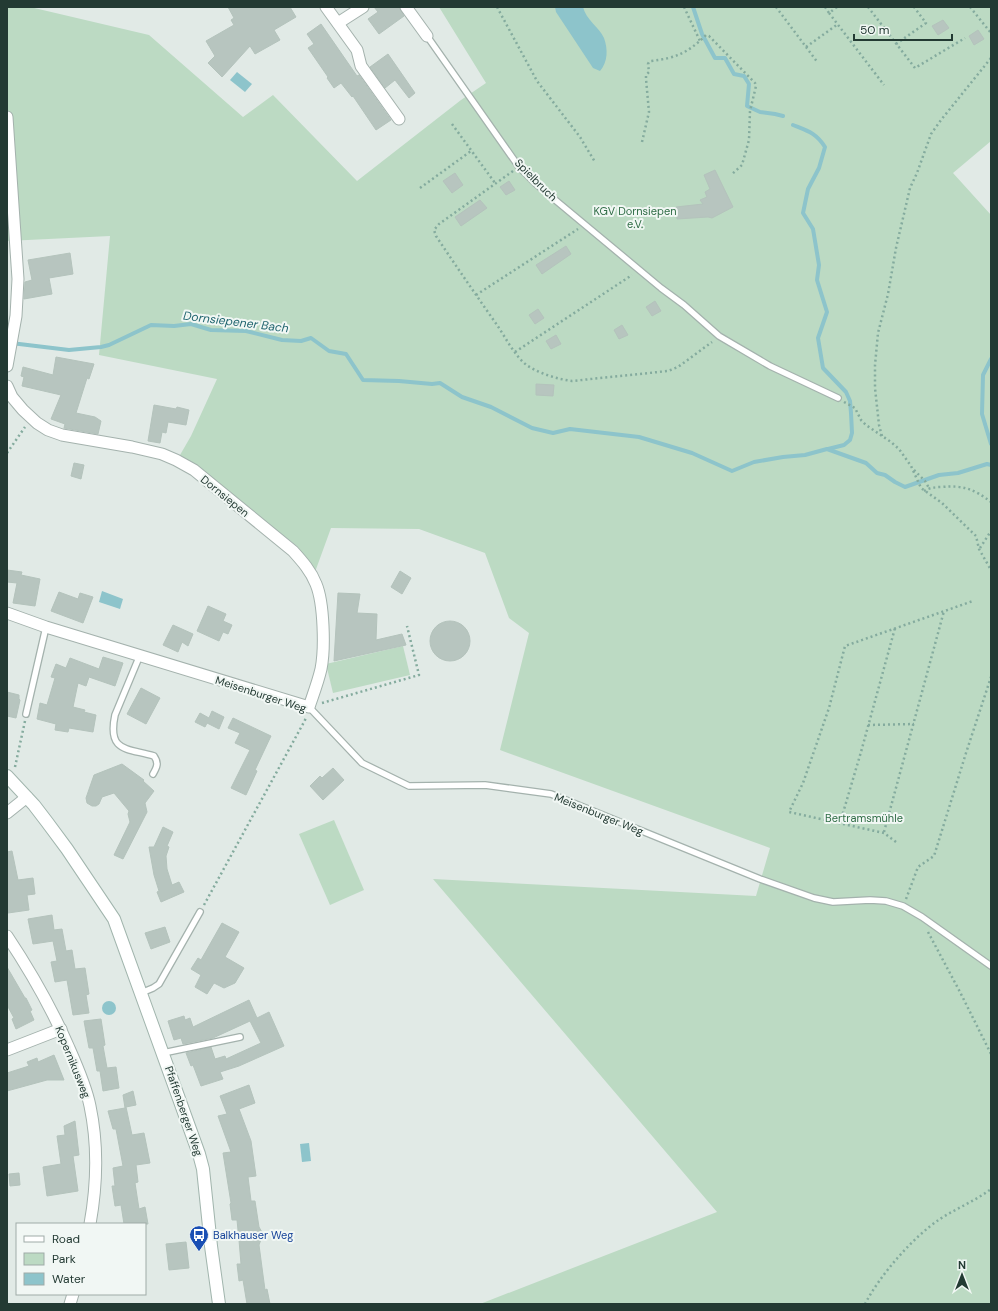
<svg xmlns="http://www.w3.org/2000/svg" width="998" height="1311" viewBox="0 0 998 1311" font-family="'DM Sans',sans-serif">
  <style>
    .green { fill: #bcdac3 }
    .water { fill: #8dc4cb }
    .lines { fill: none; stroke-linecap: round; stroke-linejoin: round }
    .stream { stroke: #8dc4cb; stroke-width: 4 }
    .building { fill: #b7c5bf; stroke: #b4c3bc }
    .service-casing { stroke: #a4b2ad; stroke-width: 8 }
    .minor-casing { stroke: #a4b2ad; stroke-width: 13 }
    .secondary-casing { stroke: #a1b5ad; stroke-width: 14 }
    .path { stroke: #84ab9e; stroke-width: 2.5; stroke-dasharray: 2 3; stroke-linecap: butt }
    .service { stroke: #fff; stroke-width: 5.5 }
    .minor { stroke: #fff; stroke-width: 11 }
    .secondary { stroke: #fff; stroke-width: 12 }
    .labels { text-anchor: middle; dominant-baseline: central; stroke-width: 4; stroke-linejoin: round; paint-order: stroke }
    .street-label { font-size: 11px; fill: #233a33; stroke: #f1f7f4 }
    .park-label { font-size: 11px; fill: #306d46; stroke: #f1f7f4 }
    .transit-label { font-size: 11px; fill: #164399; stroke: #f1f7f4; text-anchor: start }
    .water-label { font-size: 12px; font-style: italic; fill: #226670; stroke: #f1f7f4 }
  </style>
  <rect width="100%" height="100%" fill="#e1eae6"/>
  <g class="green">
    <polygon points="7,7 30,7 149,35 243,117 273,95 357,181 461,100 486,83 439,7 991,7 991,141 953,173 991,215 991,1304 480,1304 717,1212 433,879 756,896 770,848 500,750 529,633 509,618 485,553 419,529 331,528 315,572 297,546 180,455 191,436 217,379 99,355 110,236 7,241"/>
    <polygon points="403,646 410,675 333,693 326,664"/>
    <polygon points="334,820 364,890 330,905 299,834"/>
  </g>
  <g class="water">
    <path d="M555 7H583C586 20 599 27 604 38 608 49 608 62 600 71L593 68 556 12Z"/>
    <polygon points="237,72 252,84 245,92 230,80"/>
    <polygon points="102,591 123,599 120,609 99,602"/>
    <circle cx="109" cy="1008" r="7"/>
    <polygon points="309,1143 311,1161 302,1162 300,1144"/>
  </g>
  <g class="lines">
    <g class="stream">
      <polyline points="693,7 702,34 715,58 725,58 734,74 744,76 749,84 747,106 760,112 775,114 783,116"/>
      <path d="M793 125C808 131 816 133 825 147L819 168 808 189 803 213 813 229 819 265 817 280 827 312 818 338 823 368 846 392 850 401 851 413 852 433 850 440 844 445 828 449"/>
      <polyline points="11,343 69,350 101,347 109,345 151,325 174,326 191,324 211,330 246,331 282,340 301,341 311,338 329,351 346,354 363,380 399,381 432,384 440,383 462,397 491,407 532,428 553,433 570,429 639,437 692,453 732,471 754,462 783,457 805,455 827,449 866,463 877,473 885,475 895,482 905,487 939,475 958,473 987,464 991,465"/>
      <polyline points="991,359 983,375 982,414 991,444"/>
    </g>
  </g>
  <g class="building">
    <polygon points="228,7 290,7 296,17 274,30 280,40 255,54 250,46 222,77 208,63 215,56 206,41 234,25 231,20 234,18"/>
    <polygon points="374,7 399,7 404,16 379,34 368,19 378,12"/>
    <polygon points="943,20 949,28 938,35 932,26"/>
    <polygon points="321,24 357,76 359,75 391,120 376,130 353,96 352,97 341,83 334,88 327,78 328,77 308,48 314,44 307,34"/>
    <polygon points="978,30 984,39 974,45 969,36"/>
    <polygon points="388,54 415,93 409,98 395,80 385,88 370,67"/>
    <polygon points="715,170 733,207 712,218 708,217 677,219 676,207 703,204 700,200 707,197 705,192 710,189 704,175"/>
    <polygon points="455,173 463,185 452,193 443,181"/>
    <polygon points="509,181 515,190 506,195 500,187"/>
    <polygon points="480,200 487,208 461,226 455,217"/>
    <polygon points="566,246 571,254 542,274 536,265"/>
    <polygon points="70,253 73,274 49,278 52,294 24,299 25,282 32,280 28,260"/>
    <polygon points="655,301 661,311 652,316 646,307"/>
    <polygon points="538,309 544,318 535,324 529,315"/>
    <polygon points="622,325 628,335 619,339 614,330"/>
    <polygon points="556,335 561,344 551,349 546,341"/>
    <polygon points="56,357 94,364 89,379 87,378 76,413 95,417 101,421 98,434 64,428 65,424 51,419 61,395 22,386 24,377 21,376 23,367 53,375"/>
    <polygon points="536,384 554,385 553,396 536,395"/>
    <polygon points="154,405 176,409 177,407 189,410 186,425 168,422 166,433 162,432 160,443 148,441"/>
    <polygon points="74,463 84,465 81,479 71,476"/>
    <polygon points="7,570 22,572 21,575 40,579 35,606 13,603 17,583 7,582"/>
    <polygon points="400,571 411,578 402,594 391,587"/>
    <polygon points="59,592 78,599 80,593 93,597 83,623 51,611"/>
    <polygon points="338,593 360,594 357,613 377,614 376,640 402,634 406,645 334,661"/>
    <polygon points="208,606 226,614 223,621 232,625 228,634 223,632 219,641 197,631"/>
    <circle cx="450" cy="641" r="20"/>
    <polygon points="173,625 193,634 188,646 182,642 178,652 163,645"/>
    <polygon points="103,657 123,663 115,686 89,677 86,686 78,683 73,707 85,710 84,712 96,715 93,732 69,728 68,732 55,730 56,724 37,719 40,703 47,705 55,678 51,677 56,664 66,668 70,658 99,669"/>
    <polygon points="141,688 160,698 146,724 127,714"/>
    <polygon points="7,692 19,695 19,699 20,700 16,718 7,716"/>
    <polygon points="212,711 224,717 219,729 207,723 205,727 195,722 200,713 209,718"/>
    <polygon points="233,718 271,736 255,770 257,771 246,795 231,788 250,750 235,743 240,733 228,728"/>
    <polygon points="122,764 144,780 143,781 154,791 145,803 147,812 123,859 114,855 130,822 128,814 129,811 114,793 102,797 99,804 96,806 92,806 87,803 86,798 94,775"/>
    <polygon points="333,768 344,780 323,800 310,786 320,776 322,778"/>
    <polygon points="163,827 173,832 167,846 169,847 166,856 167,869 172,885 179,882 184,892 161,902 157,892 159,891 154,875 149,847 154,847"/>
    <polygon points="12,851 18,880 33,878 35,894 27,895 29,910 8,913 7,904 7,852"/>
    <polygon points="52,915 54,930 62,929 66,951 72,950 75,969 85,968 89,994 86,995 89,1013 73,1015 67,980 55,982 51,962 57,961 53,941 33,944 28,919"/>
    <polygon points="222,923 239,932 225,957 244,968 235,983 224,988 214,983 207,994 195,987 201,975 191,969 198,958 201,960"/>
    <polygon points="165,927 170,942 151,949 145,933"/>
    <polygon points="7,967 25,998 26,998 32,1010 30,1011 34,1020 16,1029 12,1019 14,1018 7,1005"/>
    <polygon points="249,1000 257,1018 269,1012 284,1046 239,1066 220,1072 223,1079 201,1086 193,1065 191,1066 186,1053 211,1047 215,1059 225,1056 226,1059 261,1043 250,1021 213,1038 183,1044 181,1038 174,1040 168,1021 184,1016 185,1020 190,1018 193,1027"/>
    <polygon points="101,1019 105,1045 103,1046 107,1068 116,1067 119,1088 103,1091 100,1071 97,1071 93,1048 89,1048 84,1021"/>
    <polygon points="54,1055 64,1080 47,1080 7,1091 7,1073 29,1066 27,1062 37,1058 38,1062"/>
    <polygon points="249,1085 255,1103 239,1109 251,1141 256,1176 248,1177 251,1201 255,1201 259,1227 263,1234 259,1245 265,1290 267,1289 270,1304 247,1304 243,1280 239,1281 237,1264 241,1264 239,1240 237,1220 232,1220 230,1204 231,1203 223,1153 231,1152 218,1116 227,1114 220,1096"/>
    <polygon points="133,1091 136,1105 126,1107 132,1135 144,1133 150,1163 136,1165 138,1182 135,1183 139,1209 145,1207 148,1224 124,1224 121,1205 115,1206 112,1186 115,1186 113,1168 123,1166 116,1129 113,1129 108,1111 125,1108 123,1095"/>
    <polygon points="75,1121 79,1155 73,1156 78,1191 47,1196 43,1167 61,1164 57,1136 65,1135 64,1126"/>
    <polygon points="19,1173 20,1185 10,1186 9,1174"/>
    <polygon points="186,1242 189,1268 169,1270 166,1244"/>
  </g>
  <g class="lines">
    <defs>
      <g id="service">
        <polyline points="427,36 519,167 536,184 661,288 684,305 719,336 770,366 838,398"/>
        <path d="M140 655 115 715C107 753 128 748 154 756 159 763 157 767 153 774"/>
        <polyline points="309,707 362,763 409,786 485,785 551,794 760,879 814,898 833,902 870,900 886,901 903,906 922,917 991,966"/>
        <polyline points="26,714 46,627"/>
        <polyline points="141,993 153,988 159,984 200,912"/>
        <polyline points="163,1053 240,1037"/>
      </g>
      <g id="minor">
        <polyline points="326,7 357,50 361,66 399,119"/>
        <polyline points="406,7 427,36"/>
        <polyline points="338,23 363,7"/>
        <polyline points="7,117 18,279 16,316 7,366"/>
        <path d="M7 386 12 397 23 410 37 423 48 430 62 435 132 447 162 454 176 460 194 470 293 551C302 561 311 571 316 584 324 603 325 649 321 669 318 682 313 695 309 707L46 627 7 613"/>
        <polyline points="7,813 27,797"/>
        <path d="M7 936C31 972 52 1009 69 1048 77 1066 86 1086 90 1106 98 1144 97 1185 90 1224"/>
        <polyline points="7,1050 61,1029"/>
        <polyline points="70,1304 73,1294"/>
      </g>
      <polyline id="secondary" points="7,776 34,805 47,822 67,849 114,919 199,1154 203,1169 211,1246 219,1304"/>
    </defs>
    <use href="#service" class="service-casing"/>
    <use href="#minor" class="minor-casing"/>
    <use href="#secondary" class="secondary-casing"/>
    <g class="path">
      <polyline points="497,7 537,81 580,137 595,162"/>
      <polyline points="684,7 700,41"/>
      <polyline points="776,7 806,47 838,24"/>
      <polyline points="825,7 829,13 837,7"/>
      <polyline points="868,7 915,68 965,38"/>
      <polyline points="970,7 991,33"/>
      <polyline points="829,13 884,85"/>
      <polyline points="896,44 926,23 914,7"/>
      <polyline points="806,47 818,63"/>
      <polyline points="452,124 495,183"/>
      <path d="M642 142 649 112 646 79V75L649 72 648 64 649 62 651 61C676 58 688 53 706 35L709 36 755 83 756 86 750 111 749 140 742 165 731 175"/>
      <path d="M513 171 439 224 434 230 436 236C456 266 476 295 497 325 506 338 515 357 528 366 541 374 557 379 572 381L668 371 678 367 712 342"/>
      <polyline points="420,188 471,151"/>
      <polyline points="476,295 578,229"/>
      <polyline points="515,352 632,275"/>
      <polyline points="844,402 855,408 861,420 866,425 891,442 899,449 911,466 921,488 942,503 976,536 979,549 991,570"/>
      <polyline points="882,436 879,425 875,388 875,365 878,333 888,294 896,248 910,188 917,173 931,134 941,120 991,58"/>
      <polyline points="7,453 25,427"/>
      <polyline points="914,470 925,481 929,488"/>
      <path d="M924 491C929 488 935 487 942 487 963 485 974 489 991 502"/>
      <polyline points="980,548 991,531"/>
      <polyline points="322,703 419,675 407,626"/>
      <polyline points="868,725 914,724"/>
      <polyline points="15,767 25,721"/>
      <polyline points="840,823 861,752 895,628"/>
      <polyline points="884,832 944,611"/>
      <polyline points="896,842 884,833 789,812 803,783 829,708 845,646 973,601"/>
      <polyline points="906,899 918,867 934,856 966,753 991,677"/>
      <polyline points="204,905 304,722 306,718"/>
      <polyline points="928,932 960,992 991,1054"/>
      <path d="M865 1304C880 1275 913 1237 940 1219 957 1208 975 1201 991 1189"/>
    </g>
    <use href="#service" class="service"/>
    <use href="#minor" class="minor"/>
    <use href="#secondary" class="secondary"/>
  </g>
  <defs>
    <symbol id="bus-pin" viewBox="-11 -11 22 30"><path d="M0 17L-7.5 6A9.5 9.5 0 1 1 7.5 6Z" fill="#1a4fb4" stroke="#f1f7f4"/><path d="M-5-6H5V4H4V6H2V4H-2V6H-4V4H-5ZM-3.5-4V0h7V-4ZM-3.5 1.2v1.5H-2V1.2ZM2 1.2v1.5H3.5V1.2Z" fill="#fff"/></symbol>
  </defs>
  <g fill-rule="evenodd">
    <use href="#bus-pin" x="188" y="1224" width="22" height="30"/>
  </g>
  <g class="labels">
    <g class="street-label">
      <text transform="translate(536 180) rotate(45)">Spielbruch</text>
      <text transform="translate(225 496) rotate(39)">Dornsiepen</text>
      <text transform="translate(261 694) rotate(18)">Meisenburger Weg</text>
      <text transform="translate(599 814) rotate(22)">Meisenburger Weg</text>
      <text transform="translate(73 1062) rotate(68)">Kopernikusweg</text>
      <text transform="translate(184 1111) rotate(71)">Pfaffenberger Weg</text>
    </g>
    <g class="park-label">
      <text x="635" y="211">KGV Dornsiepen<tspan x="635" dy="13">e.V.</tspan></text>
      <text x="864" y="818">Bertramsmühle</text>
    </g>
    <g class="transit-label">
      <text x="213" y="1235">Balkhauser Weg</text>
    </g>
    <g class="water-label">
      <text transform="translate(236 322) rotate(7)">Dornsiepener Bach</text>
    </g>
  </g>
  <rect width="998" height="1311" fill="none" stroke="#233a33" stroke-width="16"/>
  <rect x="16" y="1223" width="130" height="72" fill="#f1f7f4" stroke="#9faba7"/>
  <rect x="24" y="1236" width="20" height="6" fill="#ffffff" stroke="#9faba7"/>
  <text x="52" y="1243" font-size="12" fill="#233a33">Road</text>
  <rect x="24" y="1253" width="20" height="12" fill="#bcdac3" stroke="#9faba7"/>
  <text x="52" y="1263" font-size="12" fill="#233a33">Park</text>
  <rect x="24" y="1273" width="20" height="12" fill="#8dc4cb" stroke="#9faba7"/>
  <text x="52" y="1283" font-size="12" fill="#233a33">Water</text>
  <g transform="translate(962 1275)" stroke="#f1f7f4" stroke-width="3" paint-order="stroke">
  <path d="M0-3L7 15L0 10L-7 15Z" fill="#233a33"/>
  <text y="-6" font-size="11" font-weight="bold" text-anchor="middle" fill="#233a33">N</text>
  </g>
  <path d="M854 34v6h98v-6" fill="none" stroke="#233a33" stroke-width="2"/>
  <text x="860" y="34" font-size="12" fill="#233a33" stroke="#f1f7f4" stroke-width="3" paint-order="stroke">50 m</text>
</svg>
